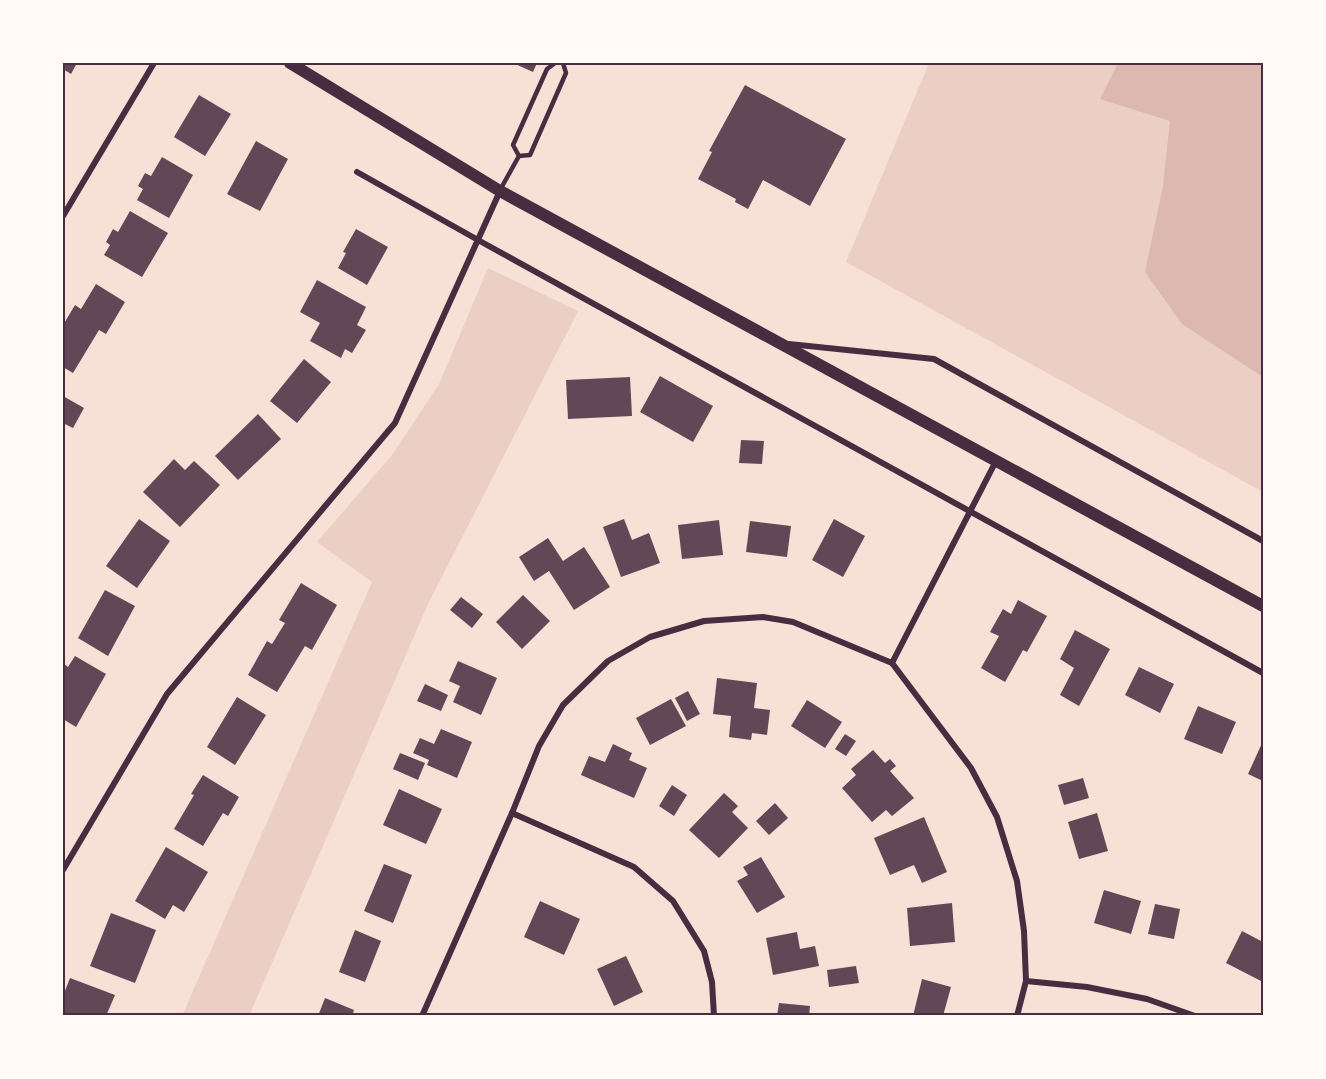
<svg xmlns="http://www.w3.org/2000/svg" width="1326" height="1079" viewBox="0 0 1326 1079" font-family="'Public Sans',sans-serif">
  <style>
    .green { fill: #ebcfc5 }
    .water { fill: #dcb8b0 }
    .building { fill: #644757 }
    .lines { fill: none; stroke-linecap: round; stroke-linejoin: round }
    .service { stroke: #4a2c40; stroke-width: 4.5 }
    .minor { stroke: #4a2c40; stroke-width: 6 }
    .secondary { stroke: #4a2c40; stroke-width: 12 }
    .neatline { fill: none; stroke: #4a2c40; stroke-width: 2 }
  </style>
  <rect width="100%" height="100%" fill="#f7e1d7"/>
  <g class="green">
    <polygon points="929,63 1263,63 1263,492 846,262"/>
    <polygon points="488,268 578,311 428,604 249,1016 182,1016 372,582 317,542 392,455 439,384"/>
  </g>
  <polygon class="water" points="1118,63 1263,63 1263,377 1182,324 1145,272 1163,186 1170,121 1100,99"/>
  <g class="building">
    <polygon points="63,63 77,63 71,74 63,69"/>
    <polygon points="513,63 537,63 533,72"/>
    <polygon points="745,85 846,139 810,206 763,180 748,209 735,202 736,199 698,179 712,152 709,151"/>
    <polygon points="199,95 231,114 205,156 174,137"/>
    <polygon points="256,141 288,159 260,211 227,194"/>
    <polygon points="162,157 193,175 169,218 137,200 143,189 138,186 145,173 151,176"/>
    <polygon points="130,211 168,233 142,277 104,255 110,245 106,242 113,229 118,232"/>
    <polygon points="356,229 388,247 367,285 338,268 346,253 343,252"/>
    <polygon points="317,280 366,307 357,325 366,330 352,353 345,349 341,358 310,341 320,323 300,312"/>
    <polygon points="96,284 125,302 106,334 99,330 73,373 63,367 63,325 75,305 81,309"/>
    <polygon points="304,359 331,382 297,423 270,401"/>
    <polygon points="660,376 713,406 693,442 640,412"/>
    <polygon points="630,377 632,416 568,419 566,380"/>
    <polygon points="63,396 84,408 73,428 63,423"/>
    <polygon points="258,414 281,439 238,480 215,456"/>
    <polygon points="741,440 764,441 762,464 739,463"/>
    <polygon points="174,459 185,470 194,461 220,485 180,527 143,492"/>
    <polygon points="139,519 170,541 137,588 106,566"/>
    <polygon points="624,519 632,540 649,533 660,563 621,577 603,527"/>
    <polygon points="834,519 865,536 843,577 812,560"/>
    <polygon points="719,520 723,555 682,559 678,525"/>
    <polygon points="750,521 791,526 787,557 746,552"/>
    <polygon points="548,538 563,561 584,547 610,587 574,610 549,571 534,581 519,557"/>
    <polygon points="301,583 337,605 312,650 305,646 277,692 248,675 267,641 272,644 285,623 279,620"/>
    <polygon points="105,590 135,606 108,656 78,638"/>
    <polygon points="523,595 550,621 522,649 496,622"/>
    <polygon points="461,597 483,614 472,628 450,610"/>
    <polygon points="1018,600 1047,616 1027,652 1023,650 1005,682 981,668 999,636 990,632 1003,609 1011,614"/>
    <polygon points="1075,630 1110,649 1079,706 1060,695 1074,668 1060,659"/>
    <polygon points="75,656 106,674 76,727 63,719 63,663 68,667"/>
    <polygon points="458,661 497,678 481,715 453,702 460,686 449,681"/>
    <polygon points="1139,667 1174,684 1160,713 1125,695"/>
    <polygon points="717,678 757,683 754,708 770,710 767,735 752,733 751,740 729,737 731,716 713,714"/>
    <polygon points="425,684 448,695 441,711 417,701"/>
    <polygon points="688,691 700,714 687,721 675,698"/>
    <polygon points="237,697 266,715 235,765 207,747"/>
    <polygon points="671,699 686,726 650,745 636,718"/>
    <polygon points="807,700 842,722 825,748 791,726"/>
    <polygon points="1198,706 1236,722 1222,754 1184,739"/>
    <polygon points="441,729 472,742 457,778 427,765 429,760 413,753 420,738 434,744"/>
    <polygon points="845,734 856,741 846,756 835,749"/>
    <polygon points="1263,741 1263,781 1248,774"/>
    <polygon points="613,744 632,753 629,760 647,768 634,798 581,775 589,756 605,762"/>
    <polygon points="873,750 885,763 890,759 896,766 890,771 914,798 892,816 886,810 872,822 842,788 856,775 851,769"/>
    <polygon points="400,753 425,763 418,780 393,769"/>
    <polygon points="203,775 239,797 228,816 223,813 203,846 174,829 194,795 191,794"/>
    <polygon points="1083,778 1089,798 1064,805 1058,785"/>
    <polygon points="672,785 687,795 674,816 659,806"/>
    <polygon points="399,789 442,809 426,844 383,825"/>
    <polygon points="724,793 738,806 732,812 748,828 719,858 689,830"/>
    <polygon points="775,803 788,818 769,835 756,821"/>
    <polygon points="1097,813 1108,851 1079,859 1068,822"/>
    <polygon points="924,817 947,872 922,883 914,865 890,875 874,838"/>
    <polygon points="166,847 208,872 184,912 173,905 165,919 135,901"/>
    <polygon points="761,857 785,897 757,913 737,881 748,875 743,867"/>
    <polygon points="384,864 412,875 393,923 364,911"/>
    <polygon points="1104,890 1141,901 1131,934 1094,923"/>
    <polygon points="540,901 580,919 564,955 524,937"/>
    <polygon points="952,903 955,942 910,946 907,908"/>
    <polygon points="1155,904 1180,909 1174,939 1148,934"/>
    <polygon points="111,913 156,930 135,983 90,966"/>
    <polygon points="355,930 381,941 365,982 339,972"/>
    <polygon points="1242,931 1263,942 1263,977 1261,981 1226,963"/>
    <polygon points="797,932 800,949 815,946 819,966 773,975 766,938"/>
    <polygon points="626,956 643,992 614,1006 597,969"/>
    <polygon points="856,966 859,983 829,987 827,970"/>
    <polygon points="70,978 115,995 106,1016 63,1016 63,996"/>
    <polygon points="922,979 951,987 943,1016 913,1016"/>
    <polygon points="325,998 354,1010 352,1016 318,1016"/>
    <polygon points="779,1003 810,1006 809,1016 777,1016"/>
  </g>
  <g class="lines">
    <g class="service">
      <polyline points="519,156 530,155 566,73 563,63"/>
      <polyline points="519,156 513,145 547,69 555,63"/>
      <polyline points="500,190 519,156"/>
    </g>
    <g class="minor">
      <polyline points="357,172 478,240 1263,673"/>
      <polyline points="63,216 154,63"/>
      <polyline points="789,344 934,359 1263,541"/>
      <polyline points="892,663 971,768 997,817 1017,881 1024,931 1026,981 1017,1016"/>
      <polyline points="892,663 996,461"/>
      <polyline points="512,813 634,867 673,901 704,951 712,982 714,1016"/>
      <polyline points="63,870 167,694 395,423 500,191"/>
      <polyline points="1026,981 1087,987 1147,999 1195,1016"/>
      <polyline points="422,1016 512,813 539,746 563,705 608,661 650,637 704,621 763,617 793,622 892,663"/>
    </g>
    <polyline class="secondary" points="290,63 500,191 1263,606"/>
  </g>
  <rect width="1326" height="1079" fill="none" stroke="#fffaf5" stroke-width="129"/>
  <rect x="64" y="64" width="1198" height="950" class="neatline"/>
</svg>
